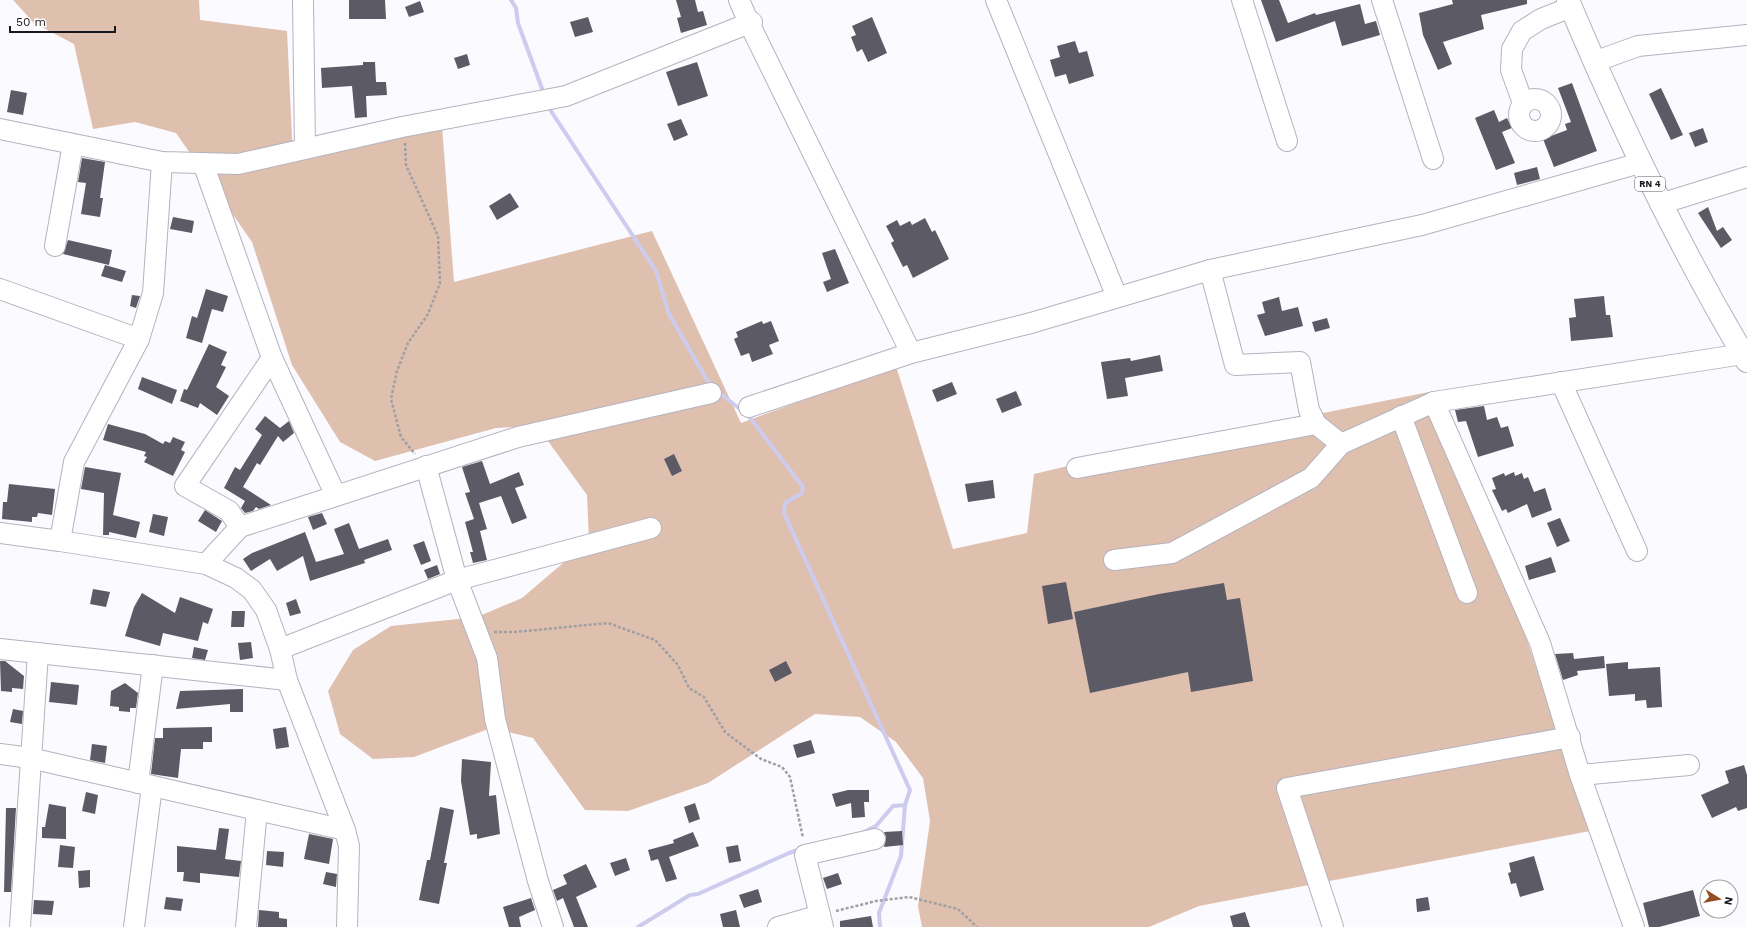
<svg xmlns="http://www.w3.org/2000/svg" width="1747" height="927" viewBox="0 0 1747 927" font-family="'Work Sans',sans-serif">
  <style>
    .green { fill: #dfc0af }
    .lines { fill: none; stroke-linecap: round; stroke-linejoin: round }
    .stream { stroke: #cdcbee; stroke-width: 4 }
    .building { fill: #5b5a65 }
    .minor-casing { stroke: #b4b3bf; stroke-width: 22 }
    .highway-casing { stroke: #b4b3bf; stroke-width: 24 }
    .path { stroke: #9f9fa4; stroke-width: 2.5; stroke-dasharray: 3 2; stroke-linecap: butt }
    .minor { stroke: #fff; stroke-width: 20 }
    .highway { stroke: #fff; stroke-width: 22 }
    .labels { text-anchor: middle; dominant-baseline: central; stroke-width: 4; stroke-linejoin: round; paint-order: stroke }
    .shield { fill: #fff; stroke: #5d5d60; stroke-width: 1 }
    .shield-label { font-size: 9px; font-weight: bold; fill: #18181c }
  </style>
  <rect width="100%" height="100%" fill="#fafaff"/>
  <polygon class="green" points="13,0 199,0 200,20 287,31 293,158 442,126 454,282 652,231 741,423 896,366 953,549 1027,533 1034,474 1127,452 1429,392 1525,634 1590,831 1199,906 1149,927 922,927 918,906 930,821 923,778 896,742 860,717 815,714 708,783 628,811 585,810 533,738 491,728 414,757 373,759 340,734 328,691 353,650 391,626 477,617 522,598 589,541 587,495 537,426 496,428 375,461 340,442 292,365 252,242 176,133 135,122 93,129 74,44 34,23"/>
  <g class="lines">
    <g class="stream">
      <polyline points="511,0 516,8 518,23 544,94"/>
      <polyline points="547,105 656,271 669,314 707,380 718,392 748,415 803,487 802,493 785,503 784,513 910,790 905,805 893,806 876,826 862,833"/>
      <polyline points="638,927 690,895 698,894 789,853 801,849"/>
      <polyline points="880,927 879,913 901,856 905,805"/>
    </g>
  </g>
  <g class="building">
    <polygon points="349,0 385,0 386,19 349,19"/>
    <polygon points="676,0 695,0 698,12 703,11 707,25 681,33 677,18 681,17"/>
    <polygon points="1261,0 1279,0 1288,23 1315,13 1316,15 1360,4 1365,24 1376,21 1380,35 1342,46 1335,21 1276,42"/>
    <polygon points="1452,0 1527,0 1527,4 1481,15 1484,29 1443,42 1452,64 1438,70 1423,35 1419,13 1453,4"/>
    <polygon points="420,1 424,12 409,17 405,7"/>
    <polygon points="588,17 593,32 575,37 570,22"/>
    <polygon points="872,17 887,53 868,62 862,49 857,52 851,37 856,35 852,26"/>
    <polygon points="1075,41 1079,53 1087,51 1094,76 1069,84 1066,74 1055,77 1050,60 1060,57 1057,46"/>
    <polygon points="467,54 470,65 458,69 454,58"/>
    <polygon points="363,62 375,62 376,82 386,82 387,95 366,96 367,117 355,118 352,86 322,88 321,68 363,65"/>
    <polygon points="697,62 708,96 678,106 666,72"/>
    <polygon points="1572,83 1597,151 1554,167 1543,139 1567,130 1565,124 1571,122 1558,88"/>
    <polygon points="1661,88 1683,135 1671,140 1649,94"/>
    <polygon points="11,90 27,93 23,115 7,112"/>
    <polygon points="1494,110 1499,122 1507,118 1512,128 1502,132 1515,163 1496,170 1475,118"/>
    <polygon points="681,119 688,135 674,141 667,124"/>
    <polygon points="1703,128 1708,142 1695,147 1689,133"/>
    <polygon points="82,158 105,162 100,198 103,198 100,217 81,214 86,183 78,182"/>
    <polygon points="1537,167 1540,179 1517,185 1514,173"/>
    <polygon points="510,193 519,207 497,220 489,206"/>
    <polygon points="1708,207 1717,231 1723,227 1732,240 1721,248 1698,213"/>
    <polygon points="173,217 194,221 192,233 170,229"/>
    <polygon points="925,218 932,232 935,230 949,259 913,278 907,265 903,267 891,243 894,241 886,226 897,220 900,226 910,221 912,225"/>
    <polygon points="68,240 112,250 109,265 63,254"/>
    <polygon points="835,249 849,283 827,292 823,282 831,279 822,253"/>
    <polygon points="105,265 126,271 122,282 101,276"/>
    <polygon points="206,289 228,296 223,312 212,309 202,343 186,338 192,316 197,318"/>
    <polygon points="132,295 140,296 136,308 130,306"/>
    <polygon points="1604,296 1606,315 1610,315 1613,337 1571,341 1569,318 1576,317 1574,299"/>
    <polygon points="1279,297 1282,311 1298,307 1303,326 1265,336 1257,315 1265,313 1262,302"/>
    <polygon points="1327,318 1330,328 1315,332 1312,322"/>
    <polygon points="762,321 763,324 771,321 779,341 769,345 773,354 752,362 749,353 741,356 734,339 738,337 736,332"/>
    <polygon points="209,344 227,352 221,365 226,367 216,387 229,396 217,415 200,403 198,408 180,401 184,389 187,390"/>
    <polygon points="1160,355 1163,371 1125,378 1128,396 1107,399 1101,362 1130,358 1131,361"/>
    <polygon points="142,377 177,390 172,404 138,389"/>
    <polygon points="952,382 957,394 937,402 932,390"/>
    <polygon points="1016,391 1022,405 1002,413 996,399"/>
    <polygon points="1484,406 1487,420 1497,417 1501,428 1508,426 1514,446 1478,457 1466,421 1458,422 1455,410"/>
    <polygon points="265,416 280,428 289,421 294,433 283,442 278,436 260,465 257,463 243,487 271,505 259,509 256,507 253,511 245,513 241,508 245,501 224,488 235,467 240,470 262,435 255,429"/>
    <polygon points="108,424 145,434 163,444 165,441 170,443 173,437 185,442 181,450 185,452 173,476 144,462 147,457 144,456 146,452 103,440"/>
    <polygon points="674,454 682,471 672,476 664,459"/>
    <polygon points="482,461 490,484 519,472 524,485 515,488 527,518 512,524 501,496 479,503 487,529 480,531 487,560 473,563 470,552 473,552 465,522 474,519 465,493 470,492 462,467"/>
    <polygon points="85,467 121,473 113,515 140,522 136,538 109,532 109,535 103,535 104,493 81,489"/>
    <polygon points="1514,472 1515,476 1522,473 1524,479 1528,477 1534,492 1545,488 1552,510 1532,518 1527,504 1508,513 1506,509 1502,511 1492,490 1496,489 1492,478 1504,473 1505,476"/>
    <polygon points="993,480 995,498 968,502 965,484"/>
    <polygon points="9,484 55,489 52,515 38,513 37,517 32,517 32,522 2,519 3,502 7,502"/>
    <polygon points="205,510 222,521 216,532 198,521"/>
    <polygon points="322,513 327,524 313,530 308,517"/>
    <polygon points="153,514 168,517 164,536 149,532"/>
    <polygon points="1560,518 1570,541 1557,547 1547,523"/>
    <polygon points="349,523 359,549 388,539 392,550 364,560 365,563 310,581 303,556 277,571 270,559 251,571 243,559 252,553 305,532 316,562 344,554 334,529"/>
    <polygon points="424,541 431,561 421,565 413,545"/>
    <polygon points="1551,557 1556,572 1529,580 1525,566"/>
    <polygon points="437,565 440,574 428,579 424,570"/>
    <polygon points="1066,582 1073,619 1048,624 1042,586"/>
    <polygon points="1224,583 1227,600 1240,598 1253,681 1191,692 1188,672 1090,693 1074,612 1159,594"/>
    <polygon points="93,589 110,592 106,607 90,604"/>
    <polygon points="142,593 175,613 180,597 213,609 208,624 203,622 198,641 163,633 160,646 125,636 134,607"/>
    <polygon points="296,599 301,613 290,616 286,603"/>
    <polygon points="232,611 245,611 244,627 231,627"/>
    <polygon points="251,642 253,658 240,660 238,643"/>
    <polygon points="194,647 208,650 205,660 192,658"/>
    <polygon points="1573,653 1574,659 1604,656 1605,668 1577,671 1578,675 1563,680 1555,654"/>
    <polygon points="0,661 5,661 24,676 23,689 12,688 12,692 1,691"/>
    <polygon points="786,661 792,673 775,682 769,670"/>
    <polygon points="1628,662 1628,669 1660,667 1662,707 1647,708 1646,700 1635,701 1635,694 1609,696 1606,664"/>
    <polygon points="51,682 79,685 77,705 49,702"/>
    <polygon points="125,683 138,693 136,708 130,708 130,712 119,711 119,707 110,706 111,691"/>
    <polygon points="243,689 243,712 230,712 230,704 176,709 180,691"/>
    <polygon points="13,709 23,711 22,724 10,722"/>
    <polygon points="212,727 212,742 203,742 203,749 181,749 178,778 151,774 155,738 163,738 163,728"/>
    <polygon points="286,727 289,747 276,749 273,729"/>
    <polygon points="811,740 815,753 797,758 793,745"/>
    <polygon points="92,744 107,746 105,763 90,760"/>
    <polygon points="462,759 491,762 489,796 496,795 500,834 477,839 477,834 470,835 461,781"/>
    <polygon points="1744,765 1747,775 1747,808 1738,811 1736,807 1712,818 1701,795 1729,783 1725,771"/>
    <polygon points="848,790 869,790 869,802 864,802 865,817 852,818 851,803 836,807 832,794"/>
    <polygon points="86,792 98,795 95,814 82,811"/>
    <polygon points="695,803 700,819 689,823 684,807"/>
    <polygon points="49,804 66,807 66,839 42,838 42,827 45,827"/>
    <polygon points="440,807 454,810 444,863 447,863 439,904 419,900 427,860 430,860"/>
    <polygon points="6,808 16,808 11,892 4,892"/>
    <polygon points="219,828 229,829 225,859 241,861 239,877 200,873 200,883 183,881 184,872 177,872 177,846 216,850"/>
    <polygon points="902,831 903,845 884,847 886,837 884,832"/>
    <polygon points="693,832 699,846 669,857 677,879 666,882 658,859 651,861 648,850 674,843 673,840"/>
    <polygon points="309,834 333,839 329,864 304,859"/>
    <polygon points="60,845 75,847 73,868 58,867"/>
    <polygon points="738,845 741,861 729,863 726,847"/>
    <polygon points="267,851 284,852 283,867 266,865"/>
    <polygon points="1534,856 1544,890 1520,897 1516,883 1511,884 1508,873 1511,872 1509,863"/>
    <polygon points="626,858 630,870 615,876 610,863"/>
    <polygon points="586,864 597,887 576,897 588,927 574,927 563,898 557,901 553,890 567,884 563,875"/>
    <polygon points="90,870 90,887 79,888 78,871"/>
    <polygon points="326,872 337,874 336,887 323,884"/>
    <polygon points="838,873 842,884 827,889 823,878"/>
    <polygon points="758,889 762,902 744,908 739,895"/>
    <polygon points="1693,890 1700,916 1659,927 1649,927 1643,903"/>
    <polygon points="166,897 183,899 181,911 164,909"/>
    <polygon points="1428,897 1430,910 1417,912 1416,899"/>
    <polygon points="531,898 535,910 519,917 521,927 509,927 503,907"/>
    <polygon points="34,900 54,901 52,915 33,914"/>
    <polygon points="259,910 279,912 279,918 287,919 287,927 258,927"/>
    <polygon points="736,910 740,927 723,927 720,914"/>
    <polygon points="1245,912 1250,927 1233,927 1230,916"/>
    <polygon points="871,916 873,927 840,927 840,921"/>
  </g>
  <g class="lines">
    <defs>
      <g id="minor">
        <polyline points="303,0 305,148"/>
        <polyline points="739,0 749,23 911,353"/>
        <polyline points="996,0 1117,297"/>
        <polyline points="1242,0 1287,141"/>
        <polyline points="1382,0 1433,159"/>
        <polyline points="1594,62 1638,46 1747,35"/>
        <circle cx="1535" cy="115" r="16"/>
        <polyline points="1523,103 1511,70 1512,49 1522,31 1541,19 1571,7"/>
        <polyline points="0,129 162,162 238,164 402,127 566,96 752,22"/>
        <polyline points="203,163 272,358 336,496"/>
        <polyline points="1660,204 1747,177"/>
        <polyline points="55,246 73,144"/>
        <polyline points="1210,270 1235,365 1300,362 1309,410 1316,424 1341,444"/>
        <polyline points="0,289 139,339"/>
        <polyline points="1561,382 1637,551"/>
        <polyline points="1434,402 1540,643 1580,775 1634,927"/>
        <polyline points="749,407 911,353 1031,323 1210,270 1422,225 1640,163"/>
        <polyline points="1401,416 1467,593"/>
        <polyline points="426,466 457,580 487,658 495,719 538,881 553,927"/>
        <polyline points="1077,468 1316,424"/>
        <polyline points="240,527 229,511 185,486 272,358"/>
        <polyline points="0,533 60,541 206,564 236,578 252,590 266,610 280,649 287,680 345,830 349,846 347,927"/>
        <polyline points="60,541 74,462 139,339 153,293 162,162"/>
        <polyline points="1114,560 1172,553 1311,478 1341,444 1434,402 1743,354"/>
        <polyline points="206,564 240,527 518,437 711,393"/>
        <polyline points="0,649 287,680"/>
        <polyline points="280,649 457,580 651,528"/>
        <polyline points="0,754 30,758 345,830"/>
        <polyline points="1580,775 1689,765"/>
        <polyline points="138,783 153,665"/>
        <polyline points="20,927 38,653"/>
        <polyline points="134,927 152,786"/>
        <polyline points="246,927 257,810"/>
        <polyline points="778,927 820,915"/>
        <polyline points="823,927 805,855 875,839"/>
        <polyline points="1333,927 1287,788 1570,737"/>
      </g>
      <path id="highway" d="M1568 0C1620 124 1678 245 1747 361"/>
    </defs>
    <use href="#minor" class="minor-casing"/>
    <use href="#highway" class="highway-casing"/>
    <g class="path">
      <polyline points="405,143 406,165 438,236 440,283 428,314 408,343 397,371 391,399 401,437 415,454"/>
      <polyline points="494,632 515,632 608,623 655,640 678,665 689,688 704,697 725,732 761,759 782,767 790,777 803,838"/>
      <polyline points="836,911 876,901 909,897 958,909 977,927"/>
    </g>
    <use href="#minor" class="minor"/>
    <use href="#highway" class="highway"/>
  </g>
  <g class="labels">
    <rect class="shield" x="1635" y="177" width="30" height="14" rx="3"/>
    <g class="shield-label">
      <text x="1650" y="184">RN 4</text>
    </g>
  </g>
  <g transform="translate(1719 899) rotate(101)"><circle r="19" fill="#ffffff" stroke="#a3a3a4"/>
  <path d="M0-3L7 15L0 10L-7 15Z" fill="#934f22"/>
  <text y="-6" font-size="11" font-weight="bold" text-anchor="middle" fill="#18181c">N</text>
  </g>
  <path d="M10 26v6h105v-6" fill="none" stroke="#18181c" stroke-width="2"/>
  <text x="16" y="26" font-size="12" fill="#18181c" stroke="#ffffff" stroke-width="3" paint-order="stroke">50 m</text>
</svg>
